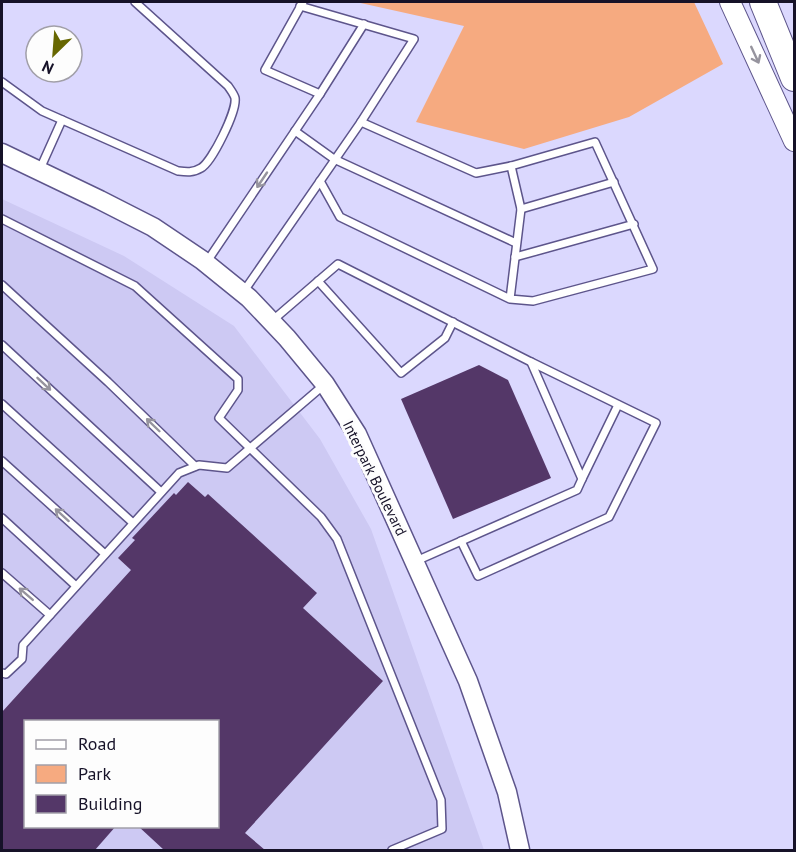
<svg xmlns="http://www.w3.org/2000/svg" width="796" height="852" viewBox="0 0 796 852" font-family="'PT Sans',sans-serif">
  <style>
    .built { fill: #cdc9f3; fill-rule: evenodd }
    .green { fill: #f6aa80 }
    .building { fill: #543768 }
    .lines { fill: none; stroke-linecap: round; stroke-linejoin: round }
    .service-casing { stroke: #5d558b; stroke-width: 10 }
    .tertiary-casing { stroke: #5d558b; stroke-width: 21 }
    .secondary-casing { stroke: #5d558b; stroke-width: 22 }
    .motorway-casing { stroke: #5d558b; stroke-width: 28 }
    .service { stroke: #fff; stroke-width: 7 }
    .tertiary { stroke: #fff; stroke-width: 18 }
    .secondary { stroke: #fff; stroke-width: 20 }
    .motorway { stroke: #fff; stroke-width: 26 }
    .oneway { stroke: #96949e }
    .labels { text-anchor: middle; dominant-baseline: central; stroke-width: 6; stroke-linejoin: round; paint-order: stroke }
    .street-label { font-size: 15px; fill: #161228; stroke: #fdfdfd }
  </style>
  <rect width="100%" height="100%" fill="#dbd8fe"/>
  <path class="built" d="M2 199 124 256 234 326 320 439 371 529 484 850H2ZM26 722H218V826H26Z"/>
  <polygon class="green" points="356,2 694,2 723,64 629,117 524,149 416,122 464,26"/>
  <g class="building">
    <polygon points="479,365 508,380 551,478 453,519 401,399"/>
    <polygon points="188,482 205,497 208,494 317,593 303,608 383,681 245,833 265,850 164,850 138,826 218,826 218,722 26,722 26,826 116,826 95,850 2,850 2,712 131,570 118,558 135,540 132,538 174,493 176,495"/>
  </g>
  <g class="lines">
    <defs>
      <g id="service">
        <polyline points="300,6 414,39 361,122 476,173 511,166"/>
        <path d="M2 82 42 111 178 171C186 172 193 173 201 168 212 162 237 111 235 98 234 94 230 89 228 86L135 2"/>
        <polyline points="320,94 364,24"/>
        <polyline points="295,131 334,159 516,243"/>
        <polyline points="40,169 62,120"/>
        <polyline points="320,181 340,217 510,299 533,301 653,269 595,142 511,166 521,209 510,299"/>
        <polyline points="521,209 614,182"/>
        <polyline points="2,219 135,286 238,379 238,390 219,418 321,517 337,539 441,800 442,829 392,850"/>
        <polyline points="515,257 634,224"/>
        <polyline points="206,263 320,94 265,70 303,2"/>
        <polyline points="318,281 401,373 445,338 453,322"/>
        <polyline points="2,285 108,382 195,466"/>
        <polyline points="244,291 361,122"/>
        <polyline points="273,320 338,264 531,362 582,479 577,490 416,561"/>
        <polyline points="2,345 161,492"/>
        <polyline points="2,404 133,523"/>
        <polyline points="2,461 105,554"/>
        <polyline points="582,479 618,405"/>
        <polyline points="2,518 76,586"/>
        <polyline points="461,541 478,576 609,517 656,423 531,362"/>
        <polyline points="2,573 50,615"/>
        <polyline points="2,673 6,674 22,659 23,645 179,473 199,465 227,468 325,384"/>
      </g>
      <polyline id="tertiary" points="2,153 100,200 153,227 202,260 249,298 287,338 325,384 357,434 468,681 507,792 520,850"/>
      <polyline id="secondary" points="730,2 794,141"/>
      <polyline id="motorway" points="763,2 794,78"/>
    </defs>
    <use href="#service" class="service-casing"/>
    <use href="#tertiary" class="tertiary-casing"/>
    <use href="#secondary" class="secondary-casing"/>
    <use href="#motorway" class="motorway-casing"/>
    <use href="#service" class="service"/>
    <use href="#tertiary" class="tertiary"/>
    <use href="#secondary" class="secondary"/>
    <use href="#motorway" class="motorway"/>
  </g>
  <defs><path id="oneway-shaft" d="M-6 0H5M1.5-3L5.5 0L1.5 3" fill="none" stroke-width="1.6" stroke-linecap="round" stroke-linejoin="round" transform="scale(1.5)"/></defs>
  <g class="oneway">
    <use href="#oneway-shaft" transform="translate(755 55) rotate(65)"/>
    <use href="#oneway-shaft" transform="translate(262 180) rotate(124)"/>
    <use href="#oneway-shaft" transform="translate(44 384) rotate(43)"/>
    <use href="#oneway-shaft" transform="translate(153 425) rotate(-136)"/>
    <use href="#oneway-shaft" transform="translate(62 515) rotate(-138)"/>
    <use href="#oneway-shaft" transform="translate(26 594) rotate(-139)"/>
  </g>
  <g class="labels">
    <g class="street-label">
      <text transform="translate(375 478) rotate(64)">Interpark Boulevard</text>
    </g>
  </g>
  <rect width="796" height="852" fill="none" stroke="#161228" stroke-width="6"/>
  <rect x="24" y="720" width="195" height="108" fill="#fdfdfd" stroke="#a19fa8" stroke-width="1.5"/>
  <rect x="36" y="740" width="30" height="9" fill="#ffffff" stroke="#a19fa8" stroke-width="1.5"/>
  <text x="78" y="750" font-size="18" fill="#161228">Road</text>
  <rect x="36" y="765" width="30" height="18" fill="#f6aa80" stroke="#a19fa8" stroke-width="1.5"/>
  <text x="78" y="780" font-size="18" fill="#161228">Park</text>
  <rect x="36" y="795" width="30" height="18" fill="#543768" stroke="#a19fa8" stroke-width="1.5"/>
  <text x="78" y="810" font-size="18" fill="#161228">Building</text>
  <g transform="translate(54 54) rotate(205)"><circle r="28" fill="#fdfdfd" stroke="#a19fa8" stroke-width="1.5"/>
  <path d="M0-4.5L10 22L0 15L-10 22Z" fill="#676701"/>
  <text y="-9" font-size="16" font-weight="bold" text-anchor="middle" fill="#161228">N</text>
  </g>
</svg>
